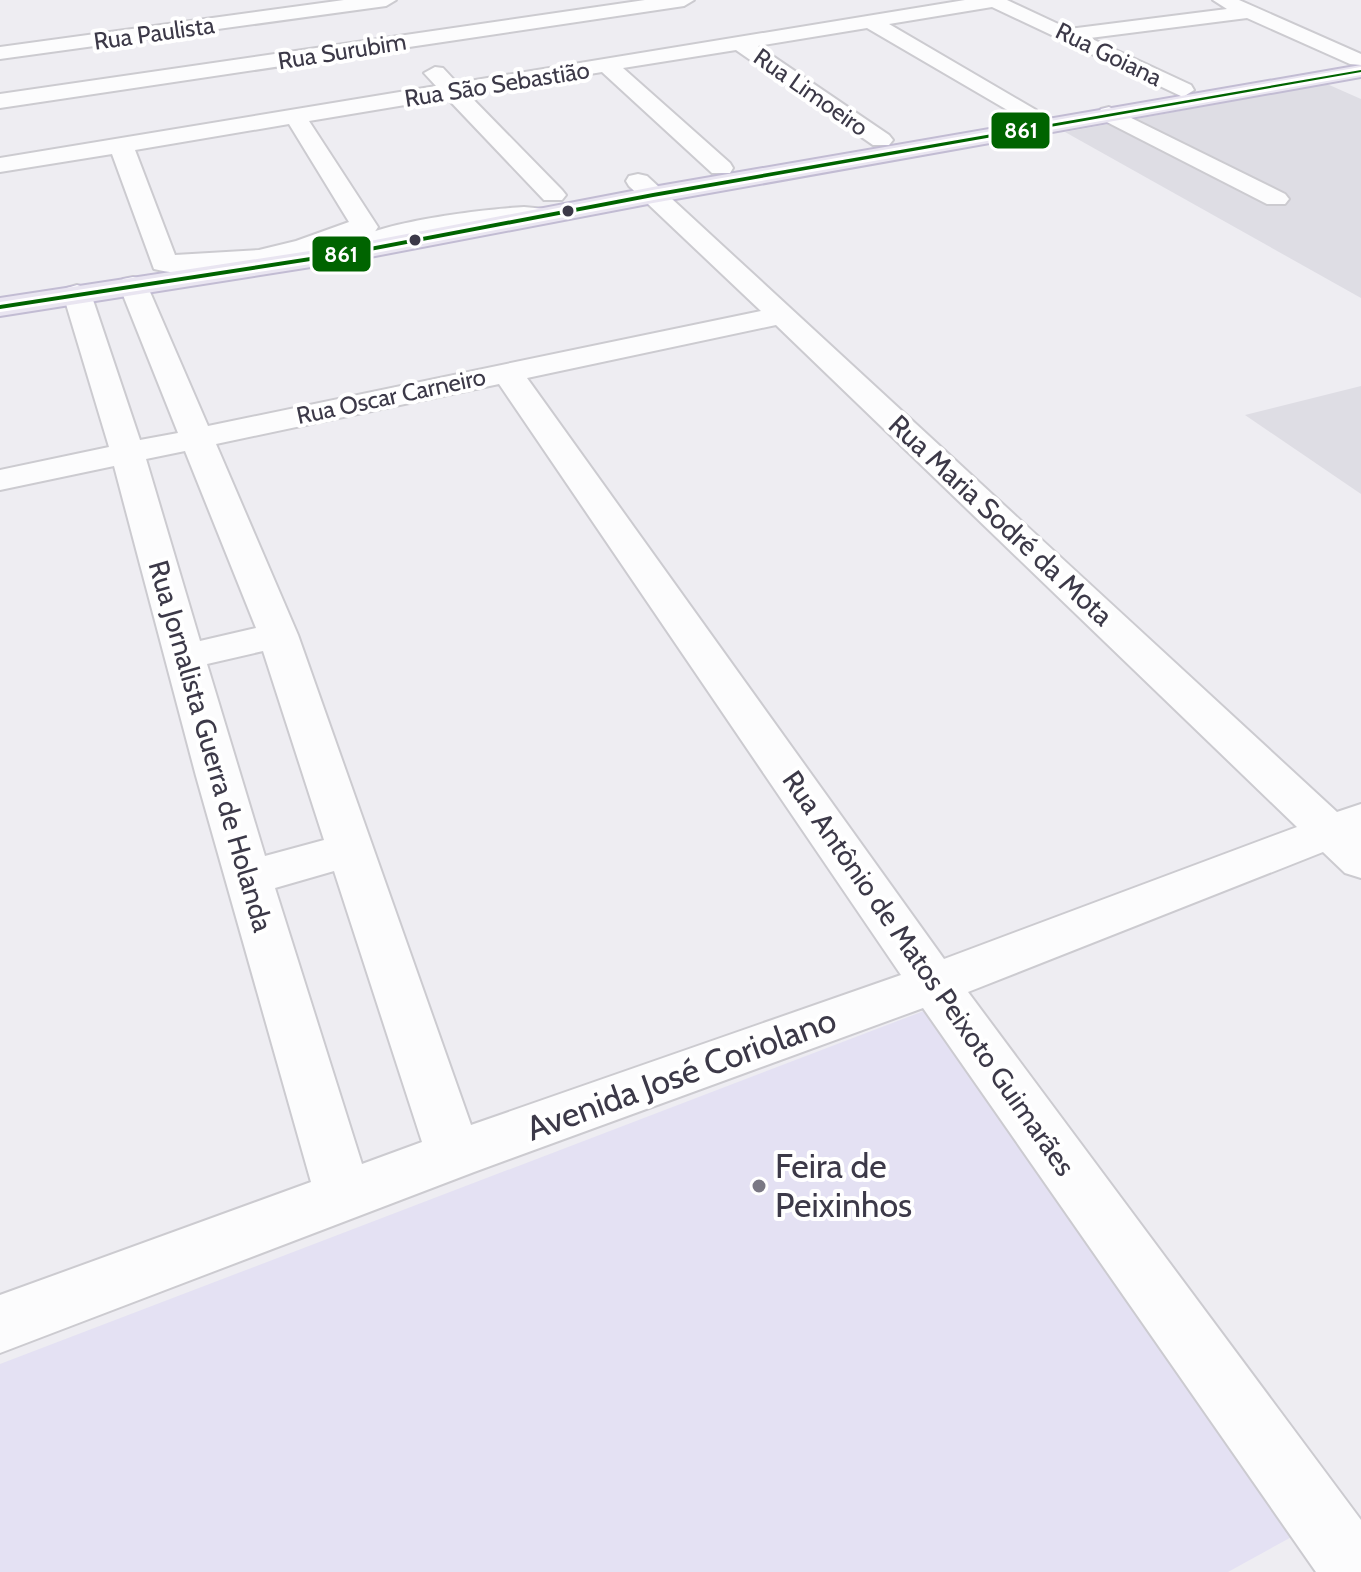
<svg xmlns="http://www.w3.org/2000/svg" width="1361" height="1572" viewBox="0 0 1361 1572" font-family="Cabin,sans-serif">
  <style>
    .commercial { fill: #e4e1f3 }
    .industrial { fill: #dedde4 }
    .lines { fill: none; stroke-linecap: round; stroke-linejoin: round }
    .minor-casing { stroke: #cccbd0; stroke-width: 4 }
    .major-casing { stroke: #c2bcd3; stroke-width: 4 }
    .minor { fill: #fcfcfd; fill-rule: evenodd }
    .major { fill: #e9e5f1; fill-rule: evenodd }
    .bus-1-casing { stroke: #fff; stroke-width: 6 }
    .bus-1 { fill: #006400; fill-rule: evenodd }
    .bus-dot { fill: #3c3948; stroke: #fff; stroke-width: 3 }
    .poi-dot { fill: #7a7884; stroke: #fff; stroke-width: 3 }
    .labels { text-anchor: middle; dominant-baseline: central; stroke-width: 8; stroke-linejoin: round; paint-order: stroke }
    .far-street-label { font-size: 24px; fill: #3c3948; stroke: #fff }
    .street-label { font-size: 28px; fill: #3c3948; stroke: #fff }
    .near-street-label { font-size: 34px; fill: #3c3948; stroke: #fff }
    .near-poi-label { font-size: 34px; fill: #3c3948; stroke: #fff; text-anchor: start }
    .line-badge { stroke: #fff; stroke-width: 3 }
    .badge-label { font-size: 22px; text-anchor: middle; font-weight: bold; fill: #fff }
  </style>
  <rect width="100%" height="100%" fill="#eeedf2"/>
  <polygon class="commercial" points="929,1009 1297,1534 1228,1572 0,1572 0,1364"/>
  <g class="industrial">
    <polygon points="1327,84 1361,99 1361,298 1065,132"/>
    <polygon points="1361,386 1361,494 1245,415"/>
  </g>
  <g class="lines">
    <defs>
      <g id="minor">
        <polygon points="344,0 396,0 386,6 0,59 0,47"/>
        <polygon points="645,0 694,0 684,6 0,108 0,94"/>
        <path d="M965 0H1007L1069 29 1227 9 1213 0H1239L1361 54V65L1350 64 1247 18 1090 38 1191 85 1194 90 1183 97 992 7 889 24 1036 110 1039 115 1036 120 1028 122 867 28 758 46 889 135 893 140 889 145H873L736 50 623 68 730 163 733 168 730 173H712L602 72 468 94 562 190 566 195 562 200H544L447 98 309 121 378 227 374 233C306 250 229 287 154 269L112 154 0 172V158L436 86 424 73 435 67 443 68 457 83ZM289 124 349 222 296 241 259 250 175 255 135 150Z"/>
        <polygon points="1109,107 1285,194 1289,199 1285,204 1267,204 1101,119 1098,114 1101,109"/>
        <path d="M638 174 647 176 1337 812 1361 804V878L1345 873 1323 852 968 992 1361 1520V1572H1316L923 1008 474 1172 0 1353V1295L311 1182 196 776 114 466 0 490V470L109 447 63 294 67 288 77 285 87 288 91 294 140 440 178 433 119 285 123 279 133 277 143 279 147 285 208 426 761 311 629 186 626 181 629 176ZM776 325 1297 827 944 959 527 378ZM499 384 901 975 471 1125 298 635 216 444ZM185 451 256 628 200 641 146 459ZM263 651 324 840 265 856 207 664ZM334 871 422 1142 362 1164 275 888Z"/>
        <path d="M524 207 556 210 560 215 556 220 445 231 403 241 349 261 339 259 335 253C356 223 486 209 524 207Z"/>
      </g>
      <polygon id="major" points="1361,65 1361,77 653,203 349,261 0,316 0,298 349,245 653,187"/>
    </defs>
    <use href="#minor" class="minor-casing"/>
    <use href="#major" class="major-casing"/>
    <use href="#minor" class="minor"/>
    <use href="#major" class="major"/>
    <defs>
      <polygon id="bus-1" points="1361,70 1361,72 653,197 349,255 0,309 0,305 349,251 653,193"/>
    </defs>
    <use href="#bus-1" class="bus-1-casing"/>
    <use href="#bus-1" class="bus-1"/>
  </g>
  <g class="bus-dot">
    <circle cx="568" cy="211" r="7"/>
    <circle cx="415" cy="240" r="7"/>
  </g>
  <circle class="poi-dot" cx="759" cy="1186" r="8"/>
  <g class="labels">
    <g class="far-street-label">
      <text transform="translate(154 33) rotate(-8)">Rua Paulista</text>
      <text transform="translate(342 51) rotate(-9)">Rua Surubim</text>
      <text transform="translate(1109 54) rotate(26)">Rua Goiana</text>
      <text transform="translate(497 84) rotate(-9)">Rua São Sebastião</text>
      <text transform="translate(811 92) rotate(35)">Rua Limoeiro</text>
      <text transform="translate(391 396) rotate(-12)">Rua Oscar Carneiro</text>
    </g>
    <g class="street-label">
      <text transform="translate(1001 520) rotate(43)">Rua Maria Sodré da Mota</text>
      <text transform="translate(211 746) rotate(74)">Rua Jornalista Guerra de Holanda</text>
      <text transform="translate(929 973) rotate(55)">Rua Antônio de Matos Peixoto Guimarães</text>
    </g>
    <g class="near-street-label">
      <text transform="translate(681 1074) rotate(-20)">Avenida José Coriolano</text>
    </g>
    <g class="near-poi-label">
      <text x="775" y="1166">Feira de<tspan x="775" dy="39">Peixinhos</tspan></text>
    </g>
  </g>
  <g class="line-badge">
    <rect x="990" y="111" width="61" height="39" rx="8" fill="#006400"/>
    <rect x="311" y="235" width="61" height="38" rx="8" fill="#006400"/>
  </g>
  <g class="badge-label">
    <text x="1021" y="138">861</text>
    <text x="341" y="262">861</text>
  </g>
</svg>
